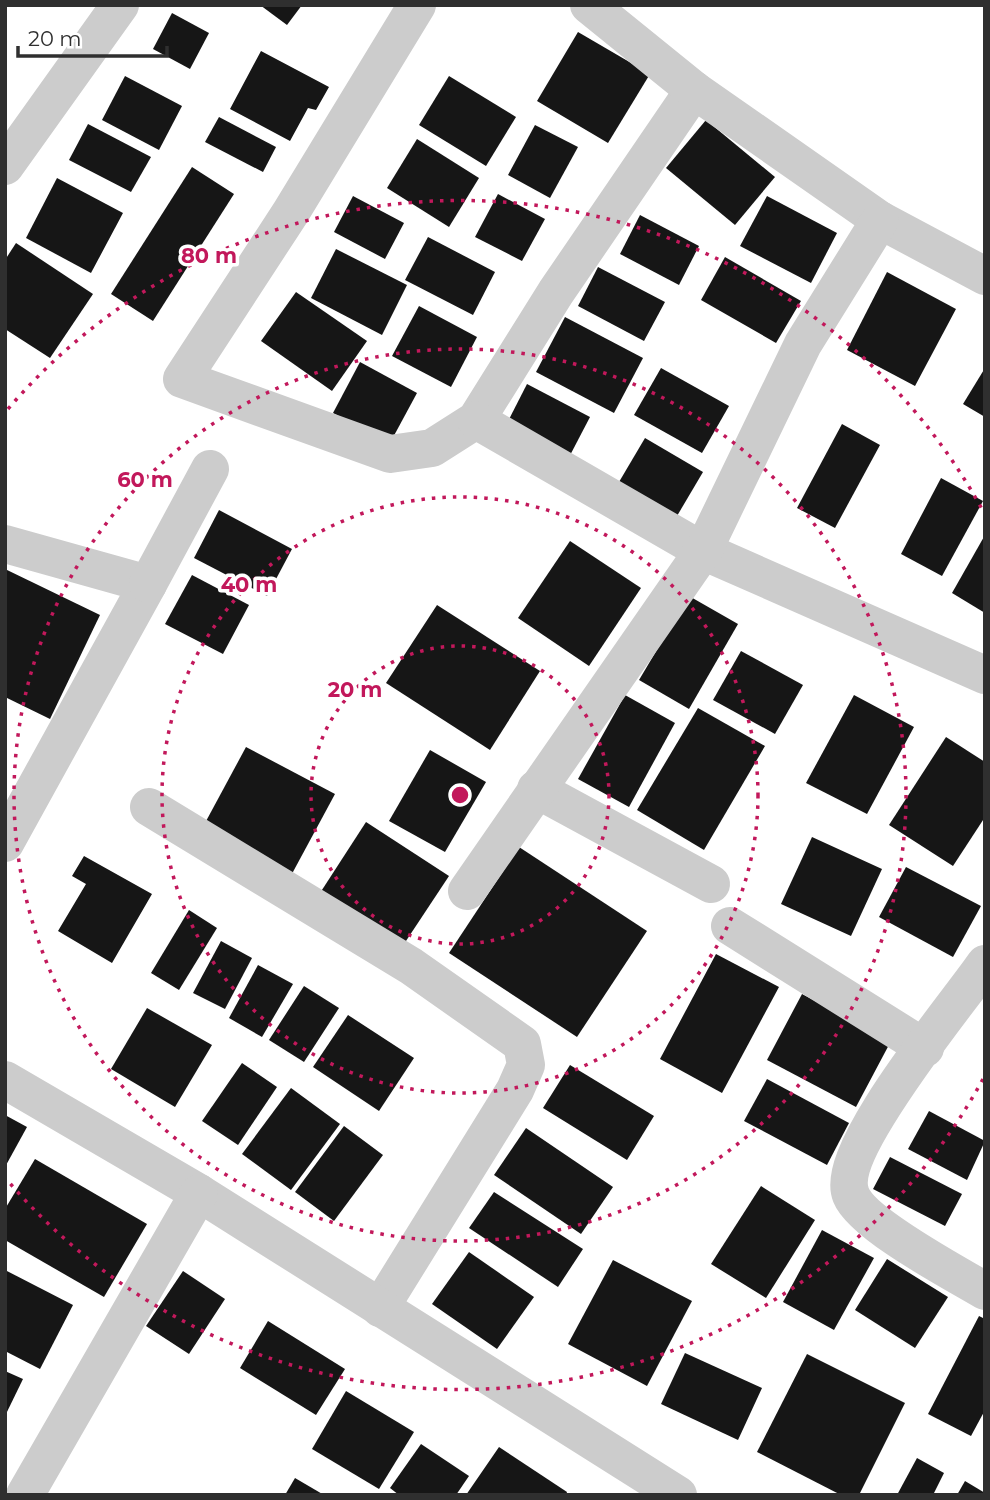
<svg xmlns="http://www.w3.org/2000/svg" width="990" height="1500" viewBox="0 0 990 1500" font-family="Montserrat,sans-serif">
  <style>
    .building { fill: #161616 }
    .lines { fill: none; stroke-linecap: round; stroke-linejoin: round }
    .street { stroke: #ccc; stroke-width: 38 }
    .ring { fill: none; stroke: #c2185b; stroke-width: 3.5; stroke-dasharray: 3.5 7 }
    .centre { fill: #c2185b; stroke: #fff; stroke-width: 3.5 }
    .ring-label { font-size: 21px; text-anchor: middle; font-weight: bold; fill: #c2185b; stroke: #fff; stroke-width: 7; stroke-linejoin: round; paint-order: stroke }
  </style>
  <rect width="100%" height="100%" fill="#fff"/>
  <g class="building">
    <polygon points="260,5 302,5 287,25"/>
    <polygon points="172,13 209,33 190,69 153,49"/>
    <polygon points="578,32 650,74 608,143 537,101"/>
    <polygon points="261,51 329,87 316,110 308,108 290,141 230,109"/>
    <polygon points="125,76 182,106 159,150 102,120"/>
    <polygon points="449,76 516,117 486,166 419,125"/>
    <polygon points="219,117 276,147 263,172 205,142"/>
    <polygon points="706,120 775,177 735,225 666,168"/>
    <polygon points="88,124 151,157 131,192 69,160"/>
    <polygon points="535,125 578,147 550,198 508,175"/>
    <polygon points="417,139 479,178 449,227 387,188"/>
    <polygon points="192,167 234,194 153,321 111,294"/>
    <polygon points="57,178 123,213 91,273 26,238"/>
    <polygon points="498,194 545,219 522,261 475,237"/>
    <polygon points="353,196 404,223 385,259 334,232"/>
    <polygon points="767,196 837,233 811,283 740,246"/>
    <polygon points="640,215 699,246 679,285 620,254"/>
    <polygon points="428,237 495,272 473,315 405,280"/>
    <polygon points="16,243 93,294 50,358 5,329 5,260"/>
    <polygon points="336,249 407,285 382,335 311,298"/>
    <polygon points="725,257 801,301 776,343 701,300"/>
    <polygon points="598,267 665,302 644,341 578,306"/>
    <polygon points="887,272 956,309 915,386 847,350"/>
    <polygon points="296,292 367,341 332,391 261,341"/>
    <polygon points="419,306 477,337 451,387 392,356"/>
    <polygon points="565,317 643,358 614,413 536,372"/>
    <polygon points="360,362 417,393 390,443 333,413"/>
    <polygon points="661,368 729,406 702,453 634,415"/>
    <polygon points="985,368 985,417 963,404"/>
    <polygon points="527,384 590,417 566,463 504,429"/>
    <polygon points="842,424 880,445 835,528 797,508"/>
    <polygon points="645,438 703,472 677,516 619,482"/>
    <polygon points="941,478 983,501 942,576 901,554"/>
    <polygon points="219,510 292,549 267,596 194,558"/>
    <polygon points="985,535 985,613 952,593"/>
    <polygon points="570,541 641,588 589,666 518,618"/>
    <polygon points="5,569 100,615 50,719 5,697"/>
    <polygon points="192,575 249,605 223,654 165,624"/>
    <polygon points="689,596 738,624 689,709 639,680"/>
    <polygon points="437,605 540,671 490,750 386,683"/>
    <polygon points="741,651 803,685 775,734 713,700"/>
    <polygon points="625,695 675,723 629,807 578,779"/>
    <polygon points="854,695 914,727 867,814 806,783"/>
    <polygon points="698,708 765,746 704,850 637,810"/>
    <polygon points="946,737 985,762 985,817 953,866 889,825"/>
    <polygon points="246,747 335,794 287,883 198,836"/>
    <polygon points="430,750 486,782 445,852 389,821"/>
    <polygon points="366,822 449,876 402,947 320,893"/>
    <polygon points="812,837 882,869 851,936 781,904"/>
    <polygon points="519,847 647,931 577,1037 449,953"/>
    <polygon points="84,856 152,894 112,963 58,931 86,884 72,876"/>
    <polygon points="906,867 981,906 953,957 879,917"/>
    <polygon points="189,910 217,928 179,990 151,973"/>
    <polygon points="221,941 252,958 225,1009 193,993"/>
    <polygon points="716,954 779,987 722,1093 660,1059"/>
    <polygon points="258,965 293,984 262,1037 229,1018"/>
    <polygon points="304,986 339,1008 304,1062 269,1040"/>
    <polygon points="802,994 891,1041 856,1107 767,1060"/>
    <polygon points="147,1008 212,1045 175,1107 111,1069"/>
    <polygon points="348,1015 414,1058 379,1111 313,1067"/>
    <polygon points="242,1063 277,1087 238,1145 202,1121"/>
    <polygon points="570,1065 654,1116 627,1160 543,1108"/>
    <polygon points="767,1079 849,1123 827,1165 744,1121"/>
    <polygon points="291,1088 340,1124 291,1190 242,1154"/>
    <polygon points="929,1111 985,1141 967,1180 908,1149"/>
    <polygon points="5,1115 27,1127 5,1167"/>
    <polygon points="344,1126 383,1155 334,1221 295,1192"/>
    <polygon points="526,1128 613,1187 581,1234 494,1175"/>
    <polygon points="890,1157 962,1194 945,1226 873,1189"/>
    <polygon points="35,1159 147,1224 104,1297 5,1240 5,1209"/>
    <polygon points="761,1186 815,1220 766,1298 711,1264"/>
    <polygon points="494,1192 583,1249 558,1287 469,1228"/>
    <polygon points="822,1230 874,1258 834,1330 783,1302"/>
    <polygon points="469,1252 534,1297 497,1349 432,1304"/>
    <polygon points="887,1259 948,1297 915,1348 855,1310"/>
    <polygon points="613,1260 692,1301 647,1386 568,1344"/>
    <polygon points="5,1270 73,1305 40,1369 5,1351"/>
    <polygon points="183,1271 225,1299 189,1354 146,1326"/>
    <polygon points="979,1316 985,1319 985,1410 971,1436 928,1414"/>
    <polygon points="268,1321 345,1369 316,1415 240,1368"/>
    <polygon points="685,1353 762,1388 738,1440 661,1404"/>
    <polygon points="807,1354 905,1403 859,1495 841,1495 757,1452"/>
    <polygon points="5,1371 23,1379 5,1416"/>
    <polygon points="346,1391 414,1432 379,1489 312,1449"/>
    <polygon points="421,1444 469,1476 456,1495 399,1495 390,1488"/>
    <polygon points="499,1447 567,1492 566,1495 466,1495"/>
    <polygon points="917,1458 944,1473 933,1495 897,1495"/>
    <polygon points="295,1478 324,1495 285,1495"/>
    <polygon points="965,1481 985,1493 985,1495 957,1495"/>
  </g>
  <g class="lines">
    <g class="street">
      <polyline points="417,5 291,212 182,379 390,454 432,448 476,420 556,292 694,90"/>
      <polyline points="589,5 694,90 880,220 985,276"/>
      <polyline points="5,166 120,5"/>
      <polyline points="476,420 703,551 985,675"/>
      <polyline points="5,544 148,584 5,843"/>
      <polyline points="148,584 210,469"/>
      <polyline points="536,789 711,884"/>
      <polyline points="149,807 411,966 522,1044 526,1065 515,1090 380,1308"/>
      <polyline points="467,891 703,551 803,344 880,220"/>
      <polyline points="730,926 925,1048"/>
      <path d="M985 964C957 1005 833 1151 851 1195 863 1225 955 1273 985 1291"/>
      <polyline points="5,1080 199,1193 678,1495"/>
      <polyline points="25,1495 199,1193"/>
    </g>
  </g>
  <g class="ring">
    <circle cx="460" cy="795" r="149"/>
    <circle cx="460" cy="795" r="298"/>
    <circle cx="460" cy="795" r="446"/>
    <path d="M983 1079A595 595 0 0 1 8 1181M8 409A595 595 0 0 1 983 511"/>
  </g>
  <circle cx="460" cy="795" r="10" class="centre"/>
  <g class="ring-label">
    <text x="209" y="263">80 m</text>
    <text x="145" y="487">60 m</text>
    <text x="249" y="592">40 m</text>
    <text x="355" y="697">20 m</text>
  </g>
  <rect width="990" height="1500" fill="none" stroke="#2f2f2f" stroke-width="14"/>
  <path d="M18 46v10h149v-10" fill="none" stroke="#2f2f2f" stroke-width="3.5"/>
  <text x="28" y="46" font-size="21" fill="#2f2f2f" stroke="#ffffff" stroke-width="5" paint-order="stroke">20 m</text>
</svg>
